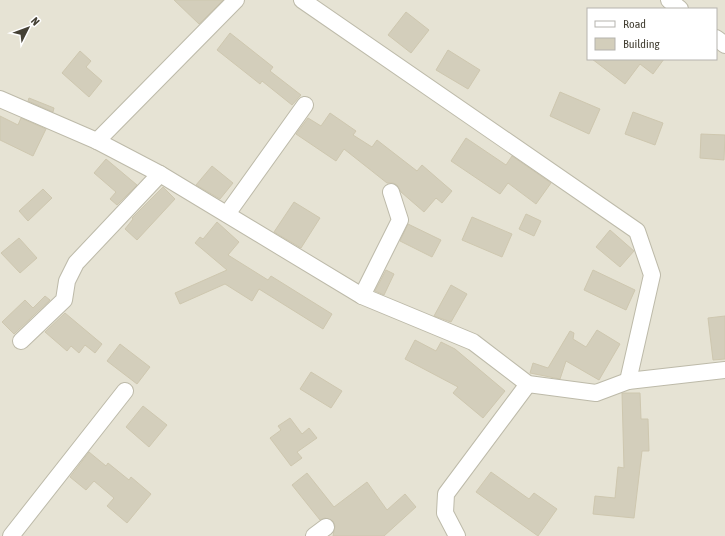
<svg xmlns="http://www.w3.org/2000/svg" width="725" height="536" viewBox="0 0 725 536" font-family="'Asap Condensed',sans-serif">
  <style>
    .residential { fill: #e6e3d4; fill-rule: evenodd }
    .building { fill: #d3cebb; stroke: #cec7af }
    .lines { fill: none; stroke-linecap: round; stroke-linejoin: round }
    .minor-casing { stroke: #bdbaa9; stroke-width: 18 }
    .minor { stroke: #fff; stroke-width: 16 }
  </style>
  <rect width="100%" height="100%" fill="#f2f1e6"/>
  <path class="residential" d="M0 0H725V536H0ZM588 9H716V59H588Z"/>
  <g class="building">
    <polygon points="174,0 223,0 199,24"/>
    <polygon points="406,12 429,30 411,53 388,35"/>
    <polygon points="230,33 273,67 270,71 301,95 292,105 262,81 260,84 217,50"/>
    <polygon points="448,50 480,70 468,89 436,70"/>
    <polygon points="80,51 91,61 86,67 102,81 89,97 62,73"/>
    <polygon points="592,59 664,59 653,74 640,64 625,84"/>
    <polygon points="560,92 600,109 589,134 550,116"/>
    <polygon points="29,98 54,108 53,112 28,101"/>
    <polygon points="633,112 663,123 655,145 625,134"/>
    <polygon points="330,113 356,131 353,135 372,147 377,140 417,171 422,165 452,191 442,203 436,198 424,212 401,192 397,185 393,183 387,183 344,149 336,161 296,134 308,118 321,126"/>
    <polygon points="0,116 18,125 21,118 46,129 33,156 0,140"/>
    <polygon points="701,134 725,135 724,160 700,158"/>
    <polygon points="466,138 506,165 512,156 551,183 536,204 508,183 500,194 451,161"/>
    <polygon points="106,159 137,185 117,205 110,199 116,192 94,173"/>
    <polygon points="212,166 233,183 220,199 196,185"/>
    <polygon points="163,187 175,199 137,240 125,229 133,219 132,218"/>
    <polygon points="43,189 52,198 28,221 19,211"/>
    <polygon points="294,202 320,218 301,248 274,232"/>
    <polygon points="526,214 541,221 534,236 519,229"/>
    <polygon points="472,217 512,234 502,257 462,240"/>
    <polygon points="217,222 239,242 228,255 268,280 271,276 332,314 323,329 259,289 252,301 225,284 180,304 175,293 227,270 195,243 200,237 203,239"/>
    <polygon points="408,224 441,240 432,257 400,241"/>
    <polygon points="610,230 634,251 620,267 596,247"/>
    <polygon points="19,238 37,258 20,273 1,253"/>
    <polygon points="386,270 394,274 384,295 375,291"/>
    <polygon points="593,270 635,290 626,310 584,290"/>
    <polygon points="451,285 467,294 451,322 434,316"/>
    <polygon points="45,296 50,300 14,334 2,322 25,300 33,308"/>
    <polygon points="65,313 102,344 95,353 85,345 79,353 71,346 67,351 45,332"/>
    <polygon points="725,316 725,359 713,360 708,318"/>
    <polygon points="597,330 620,344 599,380 566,361 560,379 530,373 533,363 548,368 570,331 574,333 573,339 586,347"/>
    <polygon points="415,340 436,351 441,342 455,349 505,391 483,418 453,393 458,387 405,359"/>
    <polygon points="120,344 150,367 137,384 107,361"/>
    <polygon points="311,372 342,391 331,408 300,389"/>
    <polygon points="622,393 640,393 641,419 648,419 649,451 642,451 634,518 593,514 595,496 615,498 618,467 624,468"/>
    <polygon points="143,406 167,425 149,447 126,427"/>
    <polygon points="290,418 302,434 309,428 317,438 297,452 302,458 291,466 270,438 281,430 278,426"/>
    <polygon points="89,452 106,466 108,463 129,480 131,477 151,494 127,523 107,506 114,498 94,481 86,490 70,477"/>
    <polygon points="491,472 529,499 534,493 557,509 538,536 476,492"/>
    <polygon points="307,473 334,507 367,482 387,510 405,494 416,507 384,536 333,536 335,526 333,521 325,518 320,520 292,485"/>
  </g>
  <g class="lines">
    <defs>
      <g id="minor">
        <polyline points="302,0 637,231 652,275 628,381"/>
        <polyline points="669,0 680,9"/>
        <polyline points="716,38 725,45"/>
        <polyline points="0,99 97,141 160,174 362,296 473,342 528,384 596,393 628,381 725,370"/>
        <polyline points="97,141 236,0"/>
        <polyline points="227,214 305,105"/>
        <polyline points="362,296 400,220 391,192"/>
        <polyline points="21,341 64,300 67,281 76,263 160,174"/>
        <polyline points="11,536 125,391"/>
        <polyline points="314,536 326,527"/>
        <polyline points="457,536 445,513 446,494 528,384"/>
      </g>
    </defs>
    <use href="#minor" class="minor-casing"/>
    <use href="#minor" class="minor"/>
  </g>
  <rect x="587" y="8" width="130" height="52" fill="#ffffff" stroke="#b5b3ae"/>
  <rect x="595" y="21" width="20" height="6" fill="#ffffff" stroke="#b5b3ae"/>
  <text x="623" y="28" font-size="12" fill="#454135">Road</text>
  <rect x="595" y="38" width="20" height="12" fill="#d3cebb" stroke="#b5b3ae"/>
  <text x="623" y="48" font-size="12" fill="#454135">Building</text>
  <g transform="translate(28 28) rotate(48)" stroke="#ffffff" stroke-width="3" paint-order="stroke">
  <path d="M0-3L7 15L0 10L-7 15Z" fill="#454135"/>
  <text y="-6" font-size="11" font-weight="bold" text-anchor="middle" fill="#454135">N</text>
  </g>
</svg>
